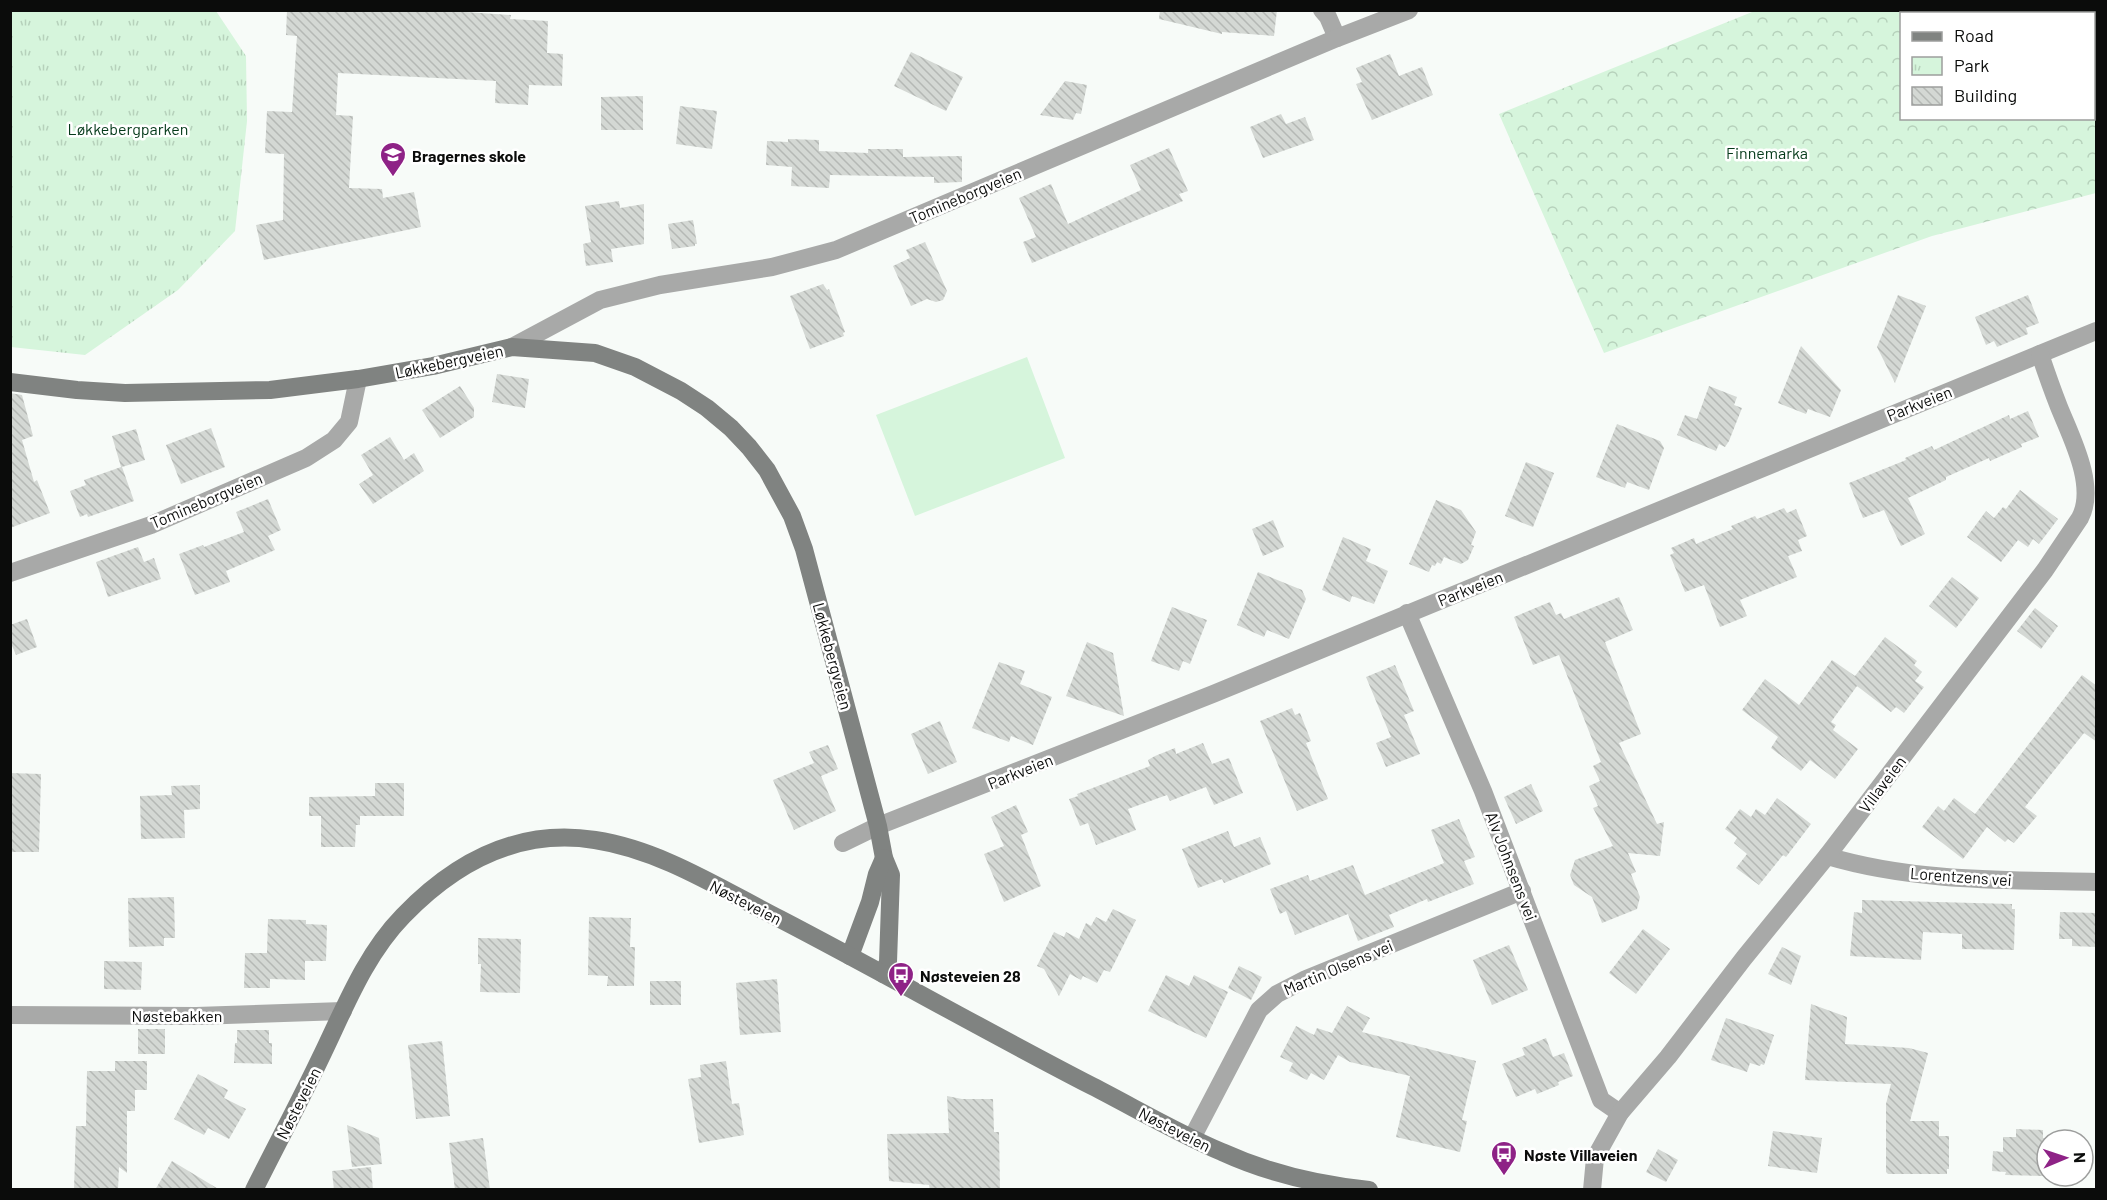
<svg xmlns="http://www.w3.org/2000/svg" width="2107" height="1200" viewBox="0 0 2107 1200" font-family="Barlow,sans-serif">
  <style>
    .grass { fill: #d6f5dc }
    .forest { fill: url(#forest-crowns); fill-rule: evenodd }
    .park { fill: url(#park-tufts) }
    .building { fill: url(#building-back-hatch) }
    .lines { fill: none; stroke-linecap: round; stroke-linejoin: round }
    .street { stroke: #a8a9a8; stroke-width: 18 }
    .secondary { stroke: #808381; stroke-width: 18 }
    .labels { text-anchor: middle; dominant-baseline: central; stroke-width: 5; stroke-linejoin: round; paint-order: stroke }
    .park-label { font-size: 16px; fill: #053a1a; stroke: #fff }
    .poi-label { font-size: 16px; font-weight: bold; fill: #0b0c0b; stroke: #fff; text-anchor: start }
    .street-label { font-size: 16px; fill: #0b0c0b; stroke: #fff }
  </style>
  <defs>
    <pattern id="forest-crowns" width="20" height="18" patternUnits="userSpaceOnUse" patternTransform="scale(1.5)"><rect width="20" height="18" fill="#d6f5dc"/><path d="M2 6a3 3 0 1 1 6 0M12 15a3 3 0 1 1 6 0" fill="none" stroke="#b6d1bb"/></pattern>
    <pattern id="park-tufts" width="24" height="20" patternUnits="userSpaceOnUse" patternTransform="scale(1.5)"><rect width="24" height="20" fill="#d6f5dc"/><path d="M3 7l-1-3M5 7V3M7 7l1-3M15 17l-1-3M17 17v-4M19 17l1-3" fill="none" stroke="#b6d1bb"/></pattern>
    <pattern id="building-back-hatch" width="6" height="6" patternUnits="userSpaceOnUse" patternTransform="scale(1.5)"><rect width="6" height="6" fill="#d4d8d4"/><path d="M-1 5l2 2M0 0l6 6M5-1l2 2" fill="none" stroke="#b5b8b5"/></pattern>
  </defs>
  <rect width="100%" height="100%" fill="#f7fbf8"/>
  <polygon class="grass" points="1027,357 1065,458 915,516 876,415"/>
  <path class="forest" d="M1757 10 2096 11V193L1932 236 1604 353 1499 114ZM1902 14H2094V118H1902Z"/>
  <polygon class="park" points="11,10 216,11 246,56 247,121 235,231 178,290 85,355 11,347"/>
  <g class="building">
    <polygon points="287,10 466,10 466,12 511,15 510,19 548,21 547,53 563,54 562,86 529,85 528,105 495,103 496,81 338,73 336,115 353,116 349,188 382,189 383,198 414,192 421,227 264,260 256,225 283,220 284,154 265,153 267,111 292,112 297,36 286,35"/>
    <polygon points="1160,10 1277,10 1274,36 1222,32 1222,34 1159,19"/>
    <polygon points="911,52 963,77 946,111 894,86"/>
    <polygon points="1390,54 1399,76 1422,67 1433,95 1372,120 1356,84 1362,82 1356,68"/>
    <polygon points="1065,81 1087,85 1081,114 1076,113 1073,120 1040,115"/>
    <polygon points="643,96 643,130 601,130 601,97"/>
    <polygon points="680,106 717,111 712,149 676,144"/>
    <polygon points="1281,114 1286,124 1305,117 1314,140 1263,158 1250,127"/>
    <polygon points="788,139 819,140 819,151 868,153 868,149 903,149 903,157 962,156 962,182 934,183 934,177 830,175 829,188 791,186 792,167 766,165 767,141 788,142"/>
    <polygon points="1169,148 1188,191 1179,194 1183,201 1032,263 1023,242 1036,237 1019,198 1051,184 1068,224 1141,190 1130,165"/>
    <polygon points="619,201 620,208 644,204 644,244 611,249 613,262 586,266 583,244 591,242 585,206"/>
    <polygon points="693,220 697,244 695,244 695,246 672,249 668,224"/>
    <polygon points="925,242 947,291 943,300 936,302 927,299 911,306 893,266 910,258 906,250"/>
    <polygon points="823,284 827,290 829,289 845,332 843,333 844,336 810,349 790,296"/>
    <polygon points="1898,295 1926,306 1895,383 1877,347"/>
    <polygon points="2028,295 2039,323 2026,328 2028,334 1997,347 1994,341 1986,345 1975,317"/>
    <polygon points="1801,346 1841,390 1830,417 1808,409 1806,414 1778,403"/>
    <polygon points="497,374 529,379 525,408 492,402"/>
    <polygon points="460,386 474,408 474,417 440,438 422,410"/>
    <polygon points="1709,386 1737,397 1734,405 1742,408 1729,441 1725,447 1719,444 1716,451 1677,435 1685,415 1697,419"/>
    <polygon points="10,393 22,395 33,436 22,440 34,482 37,480 50,513 10,528"/>
    <polygon points="2028,411 2039,437 2021,444 2022,447 1990,461 1989,458 1946,477 1946,480 1908,498 1925,534 1901,546 1884,510 1863,518 1849,483 1906,460 1905,458 1932,446 1934,450 2009,415 2010,419"/>
    <polygon points="1617,424 1660,441 1664,448 1649,490 1627,482 1625,488 1596,477"/>
    <polygon points="211,428 225,467 181,484 166,445"/>
    <polygon points="136,429 145,460 122,467 134,501 88,517 87,514 80,517 70,491 86,485 84,480 121,467 112,436"/>
    <polygon points="390,437 404,460 414,453 424,471 373,504 359,484 373,475 361,455"/>
    <polygon points="1526,462 1554,473 1533,527 1505,516"/>
    <polygon points="2020,490 2058,519 2039,544 2033,539 2028,547 2018,540 2001,562 1967,537 1986,511 1994,518 2003,507 2006,509"/>
    <polygon points="268,499 281,530 268,536 275,550 226,571 230,582 195,595 179,554 203,545 204,547 244,532 236,512"/>
    <polygon points="1436,500 1461,510 1476,532 1471,545 1474,546 1468,560 1461,564 1444,557 1441,564 1437,562 1435,566 1432,565 1429,572 1409,564"/>
    <polygon points="1784,508 1787,513 1796,509 1807,536 1798,540 1802,551 1788,556 1797,577 1740,600 1747,616 1720,627 1704,585 1685,592 1670,555 1674,553 1671,548 1694,538 1696,544 1733,529 1731,526 1755,516 1757,519"/>
    <polygon points="1273,520 1284,547 1263,556 1252,529"/>
    <polygon points="1343,537 1371,549 1366,561 1388,571 1374,604 1352,596 1350,602 1322,590"/>
    <polygon points="138,547 144,562 154,558 161,579 108,597 96,562"/>
    <polygon points="1258,572 1302,590 1306,599 1289,639 1267,630 1264,637 1237,625"/>
    <polygon points="1952,577 1979,598 1956,628 1929,606"/>
    <polygon points="1619,597 1633,630 1605,642 1641,734 1619,743 1657,824 1664,822 1660,856 1628,853 1636,872 1631,874 1640,897 1637,909 1602,923 1592,897 1574,885 1570,875 1575,860 1613,846 1593,808 1598,806 1589,786 1600,781 1593,766 1601,762 1559,655 1533,665 1514,617 1550,602 1556,615 1561,613 1564,619"/>
    <polygon points="1172,607 1207,620 1190,664 1183,661 1179,671 1151,661"/>
    <polygon points="2035,608 2058,626 2041,649 2017,631"/>
    <polygon points="27,619 37,647 16,655 10,641 10,625"/>
    <polygon points="1885,637 1917,661 1914,665 1922,672 1915,681 1924,687 1904,713 1896,707 1891,712 1857,686 1831,722 1836,725 1833,730 1858,749 1835,779 1810,760 1801,771 1771,748 1778,737 1742,710 1765,679 1799,705 1832,660 1855,676"/>
    <polygon points="1087,642 1113,653 1124,716 1066,696"/>
    <polygon points="999,662 1025,671 1020,684 1052,697 1033,745 1011,736 1009,742 972,728"/>
    <polygon points="1395,665 1414,711 1404,715 1420,754 1386,767 1376,743 1391,737 1366,677"/>
    <polygon points="2082,675 2097,686 2097,742 2084,733 2025,807 2037,816 2014,843 2008,839 2005,842 1987,827 1963,859 1922,827 1938,806 1944,811 1954,798 1975,814"/>
    <polygon points="1292,708 1295,715 1300,713 1311,741 1306,743 1328,799 1297,811 1260,721"/>
    <polygon points="940,721 957,762 928,774 911,734"/>
    <polygon points="1203,743 1212,764 1229,758 1243,793 1214,805 1206,787 1170,801 1167,795 1128,809 1136,830 1096,845 1088,823 1080,826 1069,799 1078,796 1077,794 1150,766 1148,760 1155,756 1175,748 1176,754"/>
    <polygon points="828,745 838,769 821,776 836,811 794,830 773,780 814,763 809,752"/>
    <polygon points="10,773 41,774 39,852 10,852"/>
    <polygon points="375,783 404,783 404,816 360,816 360,825 356,825 355,847 321,847 321,816 309,816 309,797 375,796"/>
    <polygon points="1531,784 1543,811 1516,824 1504,797"/>
    <polygon points="200,785 200,809 184,810 185,838 141,839 140,796 172,795 171,786"/>
    <polygon points="1777,798 1811,824 1786,857 1783,855 1759,885 1736,868 1747,854 1734,843 1737,838 1725,829 1740,809 1751,817 1756,809 1765,815"/>
    <polygon points="1016,805 1028,832 1021,835 1041,886 1004,902 984,854 1004,846 991,817"/>
    <polygon points="1459,819 1475,857 1464,861 1474,884 1428,902 1427,899 1389,915 1394,927 1358,941 1348,914 1295,935 1286,911 1280,914 1270,889 1308,875 1310,881 1353,865 1365,895 1444,863 1431,830"/>
    <polygon points="1228,831 1234,847 1260,837 1271,864 1224,883 1222,879 1198,888 1182,849"/>
    <polygon points="174,897 175,938 164,938 164,946 129,947 128,898"/>
    <polygon points="1862,900 2012,904 2012,909 2015,909 2014,950 1962,949 1962,934 1923,932 1921,960 1850,956 1854,912 1862,913"/>
    <polygon points="1113,909 1136,920 1110,972 1104,970 1097,983 1083,976 1081,980 1070,974 1059,996 1044,969 1037,966 1054,932 1064,937 1066,932 1079,939 1086,923 1091,926 1096,917 1106,922"/>
    <polygon points="2060,912 2097,913 2097,947 2072,946 2072,939 2059,939"/>
    <polygon points="589,917 631,918 630,947 635,947 634,986 607,986 608,976 588,975"/>
    <polygon points="268,919 306,920 306,924 327,925 326,961 305,961 305,980 270,979 270,988 244,988 245,953 267,953"/>
    <polygon points="1643,929 1670,949 1636,994 1609,973"/>
    <polygon points="478,938 521,939 520,993 480,992 481,964 478,964"/>
    <polygon points="1509,945 1528,990 1492,1005 1473,960"/>
    <polygon points="1782,947 1801,956 1791,985 1768,974"/>
    <polygon points="104,961 142,962 141,990 104,989"/>
    <polygon points="1239,966 1262,977 1251,1000 1228,988"/>
    <polygon points="1166,975 1189,986 1194,975 1228,992 1206,1038 1148,1011"/>
    <polygon points="777,979 781,1032 740,1035 736,983"/>
    <rect x="650" y="981" width="31" height="24"/>
    <polygon points="1811,1004 1847,1017 1845,1044 1909,1048 1928,1053 1910,1121 1939,1121 1939,1136 1949,1136 1949,1169 1947,1169 1947,1174 1888,1174 1886,1172 1886,1104 1891,1084 1805,1080"/>
    <polygon points="1347,1006 1370,1018 1362,1032 1476,1061 1462,1120 1467,1121 1460,1152 1396,1137 1410,1076 1350,1062 1338,1055 1324,1080 1311,1073 1307,1080 1289,1071 1293,1063 1280,1057 1296,1026 1314,1035 1317,1028 1332,1033"/>
    <polygon points="1726,1018 1774,1035 1764,1065 1761,1064 1760,1066 1750,1063 1747,1072 1711,1060"/>
    <rect x="138" y="1029" width="27" height="25"/>
    <polygon points="237,1030 269,1030 269,1043 272,1043 272,1064 234,1063 235,1043 237,1043"/>
    <polygon points="1546,1038 1553,1057 1564,1053 1573,1076 1558,1082 1559,1085 1537,1094 1535,1089 1516,1097 1502,1064 1525,1055 1522,1048"/>
    <polygon points="442,1041 450,1116 416,1119 408,1045"/>
    <polygon points="115,1061 147,1061 147,1090 135,1090 135,1111 127,1111 127,1173 119,1167 118,1190 74,1190 76,1126 86,1126 87,1071 115,1071"/>
    <polygon points="726,1061 732,1104 739,1103 744,1135 699,1143 688,1079 701,1077 700,1065"/>
    <polygon points="198,1074 228,1090 224,1098 246,1109 229,1139 208,1128 204,1135 174,1119"/>
    <polygon points="947,1096 962,1099 993,1099 994,1132 999,1132 1000,1190 930,1190 929,1185 889,1181 887,1134 949,1133"/>
    <polygon points="347,1125 379,1138 382,1164 352,1167"/>
    <polygon points="2016,1129 2043,1130 2043,1138 2045,1138 2043,1176 2005,1175 2006,1172 1992,1171 1993,1151 2003,1152 2003,1137 2016,1137"/>
    <polygon points="1773,1131 1822,1138 1817,1173 1768,1166"/>
    <polygon points="483,1138 490,1190 455,1190 449,1143"/>
    <polygon points="1658,1149 1678,1160 1666,1182 1646,1172"/>
    <polygon points="172,1161 220,1190 155,1190"/>
    <polygon points="371,1167 373,1190 334,1190 332,1171"/>
  </g>
  <g class="lines">
    <g class="street">
      <polyline points="1322,10 1328,17 1337,38"/>
      <polyline points="512,347 600,300 660,285 772,267 836,250 1337,38 1409,10"/>
      <polyline points="10,573 151,525 306,458 334,440 349,422 358,379"/>
      <polyline points="1407,613 1483,791 1601,1100 1620,1113"/>
      <polyline points="843,843 878,826 1213,694 2096,331"/>
      <path d="M1827 856C1914 882 2006 880 2096 882"/>
      <polyline points="10,1015 196,1016 343,1011"/>
      <polyline points="1192,1138 1259,1010 1277,994 1306,979 1522,891"/>
      <path d="M1592 1190 1595 1158 1620 1113 1668 1057 1744 958 1827 856 2045 570 2080 518C2097 486 2071 437 2059 407 2052 389 2046 372 2040 354"/>
    </g>
    <g class="secondary">
      <polyline points="10,382 77,390 125,393 270,390 358,379 433,366 512,347 595,353 635,367 681,391 707,408 731,428 749,447 767,470 792,516 804,549 878,826 884,858 891,875 888,962 883,974"/>
      <polyline points="850,956 870,902 877,874 884,858"/>
      <path d="M254 1190C276 1146 299 1103 320 1059 344 1010 364 956 403 916 455 862 519 828 595 840 661 850 721 889 780 919 884 973 987 1032 1092 1086 1135 1108 1177 1133 1222 1152 1268 1173 1320 1185 1369 1190"/>
    </g>
  </g>
  <defs>
    <symbol id="school-pin" viewBox="-11 -11 22 30"><path d="M0 17L-7.5 6A9.5 9.5 0 1 1 7.5 6Z" fill="#8e2286" stroke="#fff"/><path d="M0-5L7-2L0 1L-7-2ZM-4 1L0 2.5L4 1V4Q0 6-4 4Z" fill="#fff"/></symbol>
    <symbol id="bus-pin" viewBox="-11 -11 22 30"><path d="M0 17L-7.5 6A9.5 9.5 0 1 1 7.5 6Z" fill="#8e2286" stroke="#fff"/><path d="M-5-6H5V4H4V6H2V4H-2V6H-4V4H-5ZM-3.5-4V0h7V-4ZM-3.5 1.2v1.5H-2V1.2ZM2 1.2v1.5H3.5V1.2Z" fill="#fff"/></symbol>
  </defs>
  <g fill-rule="evenodd">
    <use href="#school-pin" x="378" y="140" width="30" height="40"/>
    <use href="#bus-pin" x="886" y="960" width="30" height="40"/>
    <use href="#bus-pin" x="1489" y="1139" width="30" height="40"/>
  </g>
  <g class="labels">
    <g class="park-label">
      <text x="128" y="128">Løkkebergparken</text>
      <text x="1767" y="152">Finnemarka</text>
    </g>
    <g class="poi-label">
      <text x="412" y="155">Bragernes skole</text>
      <text x="920" y="975">Nøsteveien 28</text>
      <text x="1524" y="1154">Nøste Villaveien</text>
    </g>
    <g class="street-label">
      <text transform="translate(965 195) rotate(-23)">Tomineborgveien</text>
      <text transform="translate(449 361) rotate(-12)">Løkkebergveien</text>
      <text transform="translate(1919 403) rotate(-22)">Parkveien</text>
      <text transform="translate(206 500) rotate(-23)">Tomineborgveien</text>
      <text transform="translate(1470 588) rotate(-22)">Parkveien</text>
      <text transform="translate(833 656) rotate(75)">Løkkebergveien</text>
      <text transform="translate(1020 771) rotate(-22)">Parkveien</text>
      <text transform="translate(1882 784) rotate(-53)">Villaveien</text>
      <text transform="translate(1512 866) rotate(69)">Alv Johnsens vei</text>
      <text transform="translate(1961 876) rotate(4)">Lorentzens vei</text>
      <text transform="translate(746 902) rotate(27)">Nøsteveien</text>
      <text transform="translate(1338 967) rotate(-23)">Martin Olsens vei</text>
      <text x="177" y="1015">Nøstebakken</text>
      <text transform="translate(298 1103) rotate(-63)">Nøsteveien</text>
      <text transform="translate(1175 1129) rotate(27)">Nøsteveien</text>
    </g>
  </g>
  <rect width="2107" height="1200" fill="none" stroke="#0b0c0b" stroke-width="24"/>
  <rect x="1900" y="12" width="195" height="108" fill="#ffffff" stroke="#9d9e9d" stroke-width="1.5"/>
  <rect x="1912" y="32" width="30" height="9" fill="#808381" stroke="#9d9e9d" stroke-width="1.5"/>
  <text x="1954" y="42" font-size="18" fill="#0b0c0b">Road</text>
  <rect x="1912" y="57" width="30" height="18" fill="url(#park-tufts)" stroke="#9d9e9d" stroke-width="1.5"/>
  <text x="1954" y="72" font-size="18" fill="#0b0c0b">Park</text>
  <rect x="1912" y="87" width="30" height="18" fill="url(#building-back-hatch)" stroke="#9d9e9d" stroke-width="1.5"/>
  <text x="1954" y="102" font-size="18" fill="#0b0c0b">Building</text>
  <g transform="translate(2065 1158) rotate(88)"><circle r="28" fill="#ffffff" stroke="#9d9e9d" stroke-width="1.5"/>
  <path d="M0-4.5L10 22L0 15L-10 22Z" fill="#8e2286"/>
  <text y="-9" font-size="16" font-weight="bold" text-anchor="middle" fill="#0b0c0b">N</text>
  </g>
</svg>
